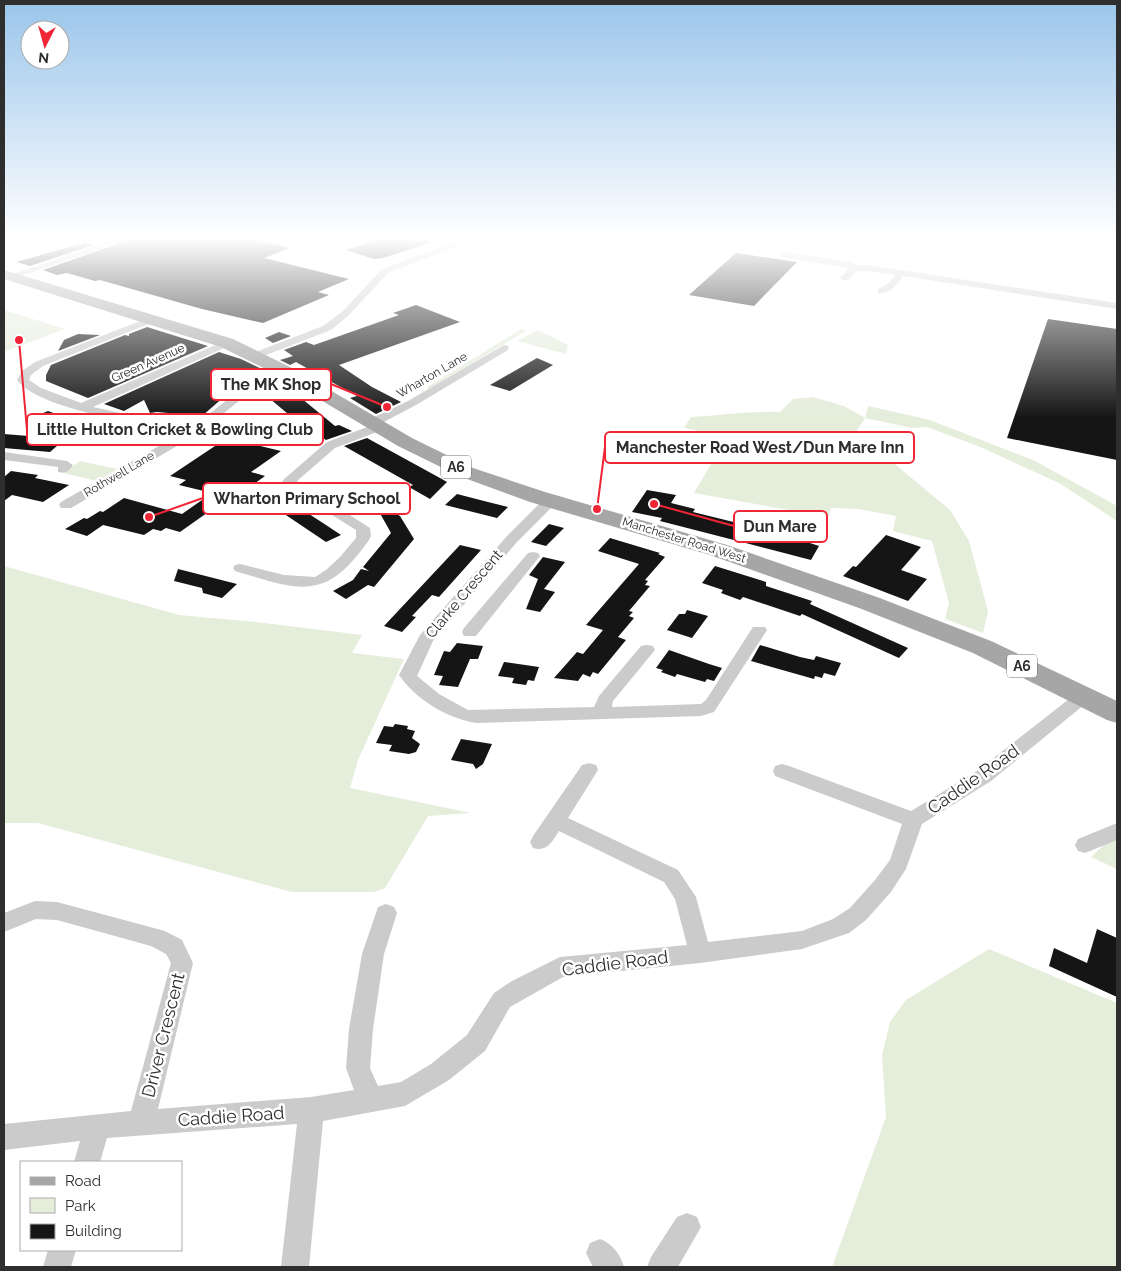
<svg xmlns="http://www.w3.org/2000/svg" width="1121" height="1271" viewBox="0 0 1121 1271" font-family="Raleway,sans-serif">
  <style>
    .green { fill: #e5eddb }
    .building { fill: #151515 }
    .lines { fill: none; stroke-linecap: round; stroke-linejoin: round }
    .street { fill: #cbcbcb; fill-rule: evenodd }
    .primary { fill: #a6a6a6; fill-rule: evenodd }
    .labels { text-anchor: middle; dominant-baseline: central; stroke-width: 5; stroke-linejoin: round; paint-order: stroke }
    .far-street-label { font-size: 12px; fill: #2e2e2e; stroke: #fff }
    .shield { fill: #fff; stroke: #6d6d6d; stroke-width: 1 }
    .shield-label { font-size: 14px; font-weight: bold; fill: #2e2e2e }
    .street-label { font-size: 15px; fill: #2e2e2e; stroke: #fff }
    .near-street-label { font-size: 18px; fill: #2e2e2e; stroke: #fff }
    .leader { fill: none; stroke: #f02535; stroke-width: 2 }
    .callout-dot { fill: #f02535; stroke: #fff; stroke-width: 2 }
    .callout { fill: #fff; stroke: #f02535; stroke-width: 2 }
    .callout-label { font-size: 16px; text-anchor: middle; font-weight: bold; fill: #2e2e2e }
  </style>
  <rect width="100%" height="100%" fill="#fff"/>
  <g class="green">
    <polygon points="4,310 65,329 4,352"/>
    <polygon points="521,329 526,331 429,389 426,388"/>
    <polygon points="538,330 568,345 566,354 517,341"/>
    <path d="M813 397 844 406 865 418 868 406 930 420 1035 461 1117 506V521L1061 484 978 446 927 427 912 428 865 418 856 432 950 510 969 541 988 611 983 633 945 619 949 603 932 541 893 531 896 516 858 509 831 508 828 517 694 493 727 437 684 428 691 417C721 415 750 411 780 412L793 399Z"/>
    <polygon points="80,461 117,469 97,481 63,473"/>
    <polygon points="4,566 179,615 256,622 362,635 352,653 404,659 358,760 350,788 471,813 428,816 385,888 374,892 292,892 38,823 4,823"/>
    <polygon points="1117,837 1117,869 1091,857 1109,840"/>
    <polygon points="989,949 1117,1003 1117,1267 832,1267 886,1117 882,1055 890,1022 906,1000"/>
  </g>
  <g class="building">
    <polygon points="129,240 256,240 290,248 264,258 349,279 318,292 329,295 263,323 202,309 100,280 95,281 67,273 57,275 43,270"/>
    <polygon points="377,240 429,240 429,243 383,258 374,259 346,250"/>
    <polygon points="84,243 93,245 30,266 16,262"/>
    <polygon points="736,253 797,262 754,306 689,295"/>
    <polygon points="416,305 460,322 339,365 372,387 401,402 376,414 350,398 357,396 310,370 296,362 290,365 280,360 293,356 284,350 306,342 314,345 399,315 393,313"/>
    <polygon points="1048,319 1117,329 1117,460 1007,438"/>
    <polygon points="147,327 208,346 88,398 46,381 46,375 51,365 125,335 129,336 129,334"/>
    <polygon points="279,332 291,336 273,343 265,338"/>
    <polygon points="78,334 100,335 58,351 64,340"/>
    <polygon points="219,352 241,359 272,374 335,426 339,425 352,431 326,440 300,424 263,393 252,396 249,395 253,390 245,386 225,396 202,416 157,412 150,413 144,400 124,411 104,404"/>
    <polygon points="537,358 553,365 510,391 490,385"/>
    <polygon points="48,411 64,417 87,422 72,434 29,419"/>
    <polygon points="4,434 65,439 50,452 4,448"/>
    <polygon points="227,438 281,451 251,472 265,476 250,487 245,486 180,532 166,528 161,531 153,529 144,535 103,525 87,536 65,529 84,518 87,519 100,511 103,512 124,498 182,514 212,493 179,485 186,480 170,476"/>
    <polygon points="367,438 440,478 447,482 430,499 409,487 413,485 344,446"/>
    <polygon points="11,471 38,475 35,478 69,485 43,502 12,495 4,501 4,477"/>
    <polygon points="647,490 676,495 671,503 695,509 693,512 811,541 810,543 819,546 811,560 660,521 662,518 632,512"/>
    <polygon points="457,494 488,502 508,507 497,518 445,505"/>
    <polygon points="286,499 326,525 341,535 326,542 271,505"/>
    <polygon points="372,499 400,516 414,539 374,587 368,585 346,599 333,591 353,580 361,569 369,571 363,567 391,533"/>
    <polygon points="549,524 564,528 546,546 531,542"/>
    <polygon points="886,535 921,547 901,570 927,579 908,601 843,576 853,566 856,567"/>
    <polygon points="610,538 660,553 658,554 665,557 645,580 648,581 645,585 650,586 629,611 633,612 629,616 634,618 618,637 626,640 598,674 593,672 590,677 583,674 578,681 554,678 577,652 583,654 603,630 586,625 639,564 598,551"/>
    <polygon points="460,545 481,550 439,597 432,595 412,616 416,617 402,632 384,626"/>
    <polygon points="543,557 565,562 544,589 555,592 540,612 526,609 538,579 529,575"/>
    <polygon points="715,566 766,582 766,586 812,601 810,604 908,648 899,658 802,614 800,616 743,597 740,600 721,593 723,590 702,583"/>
    <polygon points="178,569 186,571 237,584 222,598 203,593 202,588 174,581"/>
    <polygon points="687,610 708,616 692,638 667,630 679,614 685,614"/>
    <polygon points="457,643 483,646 478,659 470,659 458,687 439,685 443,676 434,675 444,651 450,652"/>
    <polygon points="760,645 800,657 814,660 816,656 841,663 835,676 824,673 822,678 815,676 814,679 751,661"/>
    <polygon points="669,650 709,664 722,668 714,681 707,679 705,682 677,674 675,677 661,672 663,670 656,668"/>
    <polygon points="504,662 539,667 534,681 528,680 526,685 512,683 514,678 498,676"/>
    <polygon points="395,724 408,726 407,729 415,731 412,738 420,744 416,752 409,754 389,751 392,745 376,743 384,726 393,727"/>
    <polygon points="461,739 492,744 483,764 476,769 473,764 451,760"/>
    <polygon points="1097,929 1117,938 1117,997 1049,966 1054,948 1087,963"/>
  </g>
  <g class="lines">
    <g class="street">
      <polygon points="114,240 127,240 15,278 12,279 7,276"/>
      <polygon points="460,240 473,240 388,273 349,315 331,330 261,357 253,357 252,355 253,353 323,326 343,311 382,269"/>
      <path d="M784 252 850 262 860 266 868 265 1117 303V309L903 276C897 285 890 294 878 293V289L889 283 895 275 868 271H856L848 280 845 281 840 278 849 268 781 257 780 255Z"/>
      <path d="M153 316 158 319 156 321 43 366 31 375 29 380 41 388 81 403 227 340 232 343 231 345 93 407 139 417 195 425 241 389 245 388 251 391 201 432 71 508H61L59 505 61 502 185 431C147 425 39 410 17 380L22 371 35 362Z"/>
      <path d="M504 345 508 346 509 348 508 350 416 405 380 424 384 427 382 430 335 448 297 481 370 528 371 536 369 540C325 603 300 590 235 571L233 568 235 565 240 564 284 575 315 577 326 570 340 557 356 538V530L284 485 282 482 284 479 327 442 370 426 366 423 368 420 408 401Z"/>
      <path d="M4 452 67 461 73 465C69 471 66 474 58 472V467L4 460Z"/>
      <path d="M550 497 555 498 557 501 555 504 517 542 433 641 417 676 439 694 468 710 594 707 599 696 641 646 647 645 653 646 655 650 613 701 612 707 701 704 706 700 753 627H765L767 630 714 712 701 716 476 723C447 718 416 700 399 675L420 635 507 536 545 498Z"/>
      <polygon points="533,552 538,553 540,556 476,636 464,636 462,632 464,628 528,553"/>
      <path d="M1084 690 1090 692 1093 696 1090 700 991 781 922 824 906 869 891 892 866 920 849 933 802 949 700 963 563 977 510 1007 485 1051 449 1080 405 1106 323 1121 309 1267H281L297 1124 107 1138 100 1162H74L80 1141 4 1150V1124L131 1111 171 963 166 954 151 946 57 920 36 919 4 932V913L35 901 57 902 165 931 182 940 193 963 158 1109 311 1097 354 1090 346 1068 349 1029 362 954 378 907 386 904 394 907 397 913 384 954 373 1029 370 1068 378 1086 401 1082 431 1064 467 1035 494 993 512 981 560 957 687 945 675 899 664 882 559 831C552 842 547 852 533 848L530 842 533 836 582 765 589 763 596 765 598 770 568 818 678 870 696 897 708 942 802 931 833 919 850 908 875 880 890 860 902 824 775 776 773 771 775 766 782 764 789 766 911 811 977 771 1078 692Z"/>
      <polygon points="1117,823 1117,840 1085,853 1078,851 1075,845 1078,839"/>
      <polygon points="687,1213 697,1217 701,1227 678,1267 647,1267 651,1257 677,1217"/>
      <path d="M600 1239C613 1244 620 1254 624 1267H593L586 1253 590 1243Z"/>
      <polygon points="48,1250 76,1250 71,1267 43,1267"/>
    </g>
    <polygon class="primary" points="4,270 233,339 294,369 412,438 473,468 545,492 727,545 877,597 991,641 1117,701 1117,723 1107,720 973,653 859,608 710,555 530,502 459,476 398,446 282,377 221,347 4,279"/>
  </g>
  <linearGradient id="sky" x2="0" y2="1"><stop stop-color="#9ac5ea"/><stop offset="0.57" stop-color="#fff"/><stop offset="1" stop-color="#fff" stop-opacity="0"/></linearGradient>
  <rect width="1121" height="418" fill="url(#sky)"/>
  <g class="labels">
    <g class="far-street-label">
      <text transform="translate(148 363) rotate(-24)">Green Avenue</text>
      <text transform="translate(432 375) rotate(-30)">Wharton Lane</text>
      <text transform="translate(119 474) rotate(-30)">Rothwell Lane</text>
      <text transform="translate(684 540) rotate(17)">Manchester Road West</text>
    </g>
    <g class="shield">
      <rect x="441" y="455.5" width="30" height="23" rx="4"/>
      <rect x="1007" y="654.5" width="30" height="23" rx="4"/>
    </g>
    <g class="shield-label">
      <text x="456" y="467">A6</text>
      <text x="1022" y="666">A6</text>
    </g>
    <g class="street-label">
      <text transform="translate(464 594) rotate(-50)">Clarke Crescent</text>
    </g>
    <g class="near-street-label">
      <text transform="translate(973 779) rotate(-35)">Caddie Road</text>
      <text transform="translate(615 963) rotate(-7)">Caddie Road</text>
      <text transform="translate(163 1035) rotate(-76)">Driver Crescent</text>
      <text transform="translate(231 1116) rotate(-4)">Caddie Road</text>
    </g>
  </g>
  <path class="leader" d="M387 407L331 384M19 340L27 430M597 509L605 447M149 517L203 498M654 504L734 526"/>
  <g class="callout-dot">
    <circle cx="387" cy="407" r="5"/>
    <circle cx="19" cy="340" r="5"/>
    <circle cx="597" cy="509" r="5"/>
    <circle cx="149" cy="517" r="5"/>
    <circle cx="654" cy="504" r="5"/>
  </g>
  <g class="callout">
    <rect x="211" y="369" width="120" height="31" rx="5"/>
    <rect x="27" y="414" width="296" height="31" rx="5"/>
    <rect x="605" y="432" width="309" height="31" rx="5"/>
    <rect x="203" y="483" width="207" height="31" rx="5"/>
    <rect x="734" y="511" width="93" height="31" rx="5"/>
  </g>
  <g class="callout-label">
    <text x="271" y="390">The MK Shop</text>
    <text x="175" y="435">Little Hulton Cricket &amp; Bowling Club</text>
    <text x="760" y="453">Manchester Road West/Dun Mare Inn</text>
    <text x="307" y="504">Wharton Primary School</text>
    <text x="780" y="532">Dun Mare</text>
  </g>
  <rect width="1121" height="1271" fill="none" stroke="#2e2e2e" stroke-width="10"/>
  <rect x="20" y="1161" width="162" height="90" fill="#ffffff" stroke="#ababab"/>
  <rect x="30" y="1177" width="25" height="8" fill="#a6a6a6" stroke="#ababab"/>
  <text x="65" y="1186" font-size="15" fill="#2e2e2e">Road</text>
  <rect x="30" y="1198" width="25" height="15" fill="#e5eddb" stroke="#ababab"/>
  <text x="65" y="1211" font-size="15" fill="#2e2e2e">Park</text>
  <rect x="30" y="1224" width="25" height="15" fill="#151515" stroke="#ababab"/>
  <text x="65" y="1236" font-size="15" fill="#2e2e2e">Building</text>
  <g transform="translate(45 45) rotate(186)"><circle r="24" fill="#ffffff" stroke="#ababab"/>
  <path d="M0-4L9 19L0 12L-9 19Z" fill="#f02535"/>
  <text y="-8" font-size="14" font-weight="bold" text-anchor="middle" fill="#2e2e2e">N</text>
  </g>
</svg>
